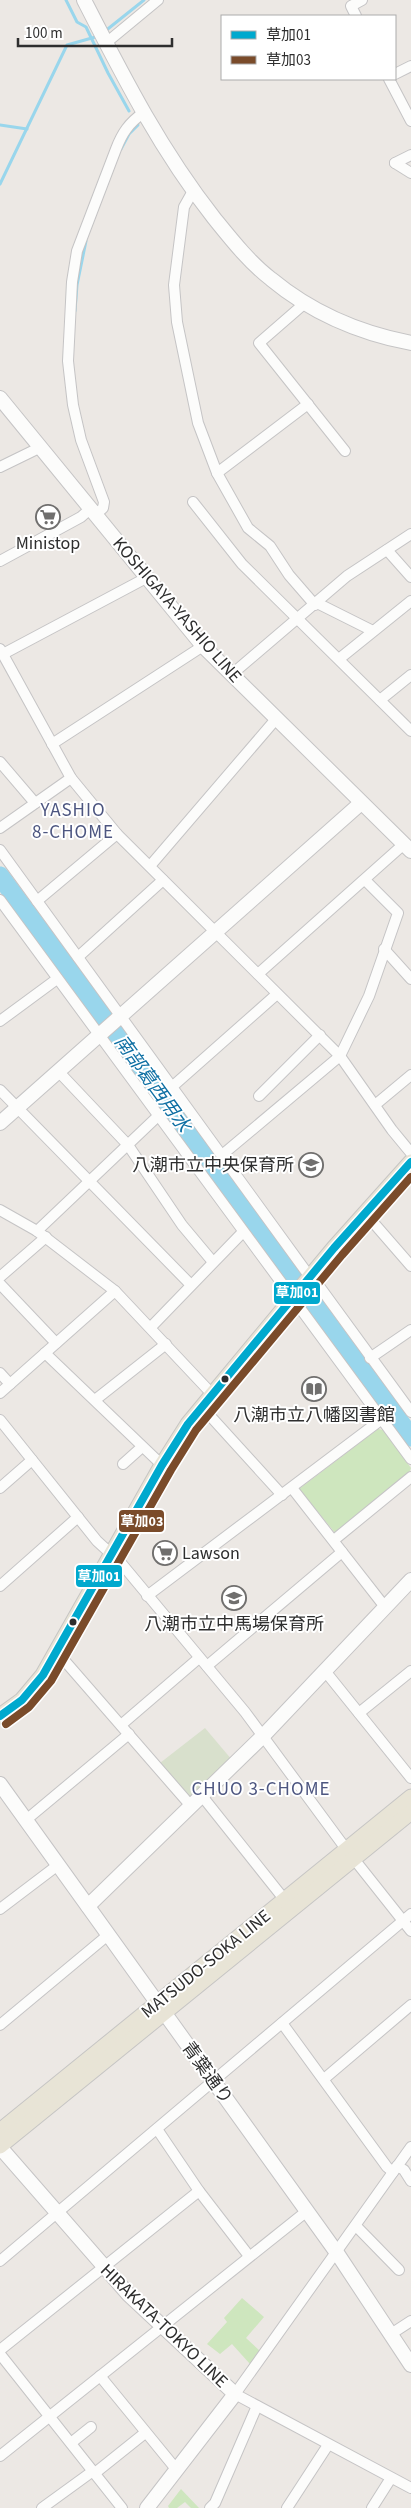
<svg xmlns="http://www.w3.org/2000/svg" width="411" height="2508" viewBox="0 0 411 2508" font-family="'Source Sans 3','Noto Sans JP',sans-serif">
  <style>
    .green { fill: #cee6be }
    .cemetery { fill: #d8e0cc }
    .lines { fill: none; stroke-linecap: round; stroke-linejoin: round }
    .stream { stroke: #99d6ec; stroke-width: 3 }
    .river { stroke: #99d6ec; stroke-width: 19 }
    .street-casing { stroke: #c5c4c5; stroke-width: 12 }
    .secondary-casing { stroke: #c5c4c5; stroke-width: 16 }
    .primary-casing { stroke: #c6c5c4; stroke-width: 17 }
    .street { stroke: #fcfcfb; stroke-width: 10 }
    .secondary { stroke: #fcfcfb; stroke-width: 14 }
    .primary { stroke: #e8e4d6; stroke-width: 15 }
    .bus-1-casing { stroke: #fff; stroke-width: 11 }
    .bus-2-casing { stroke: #fff; stroke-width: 11 }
    .bus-1 { stroke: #00a9ce; stroke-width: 8 }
    .bus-2 { stroke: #7a4b2a; stroke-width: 8 }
    .bus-dot { fill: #2e2e2e; stroke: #fff; stroke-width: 2 }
    .labels { text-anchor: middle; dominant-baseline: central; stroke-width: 4; stroke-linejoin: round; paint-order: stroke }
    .poi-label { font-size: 18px; fill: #2e2e2e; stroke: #fff }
    .street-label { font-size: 18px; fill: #2e2e2e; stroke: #fff }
    .neighbourhood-label { font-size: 19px; letter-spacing: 1px; fill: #4d5680; stroke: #fff }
    .water-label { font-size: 19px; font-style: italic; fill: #0d6fa3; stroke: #fff }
    .line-badge { stroke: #fff; stroke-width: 2 }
    .badge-label { font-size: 14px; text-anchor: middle; font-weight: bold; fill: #fff }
  </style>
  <rect width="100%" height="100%" fill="#ece8e4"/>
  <g class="green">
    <polygon points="378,1429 383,1430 411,1468 409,1473 336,1534 299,1489"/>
    <polygon points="242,2298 264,2317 246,2338 260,2351 250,2364 232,2344 220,2354 207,2344 227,2322 224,2318"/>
    <polygon points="181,2489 199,2508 191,2508 185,2502 177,2508 169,2508 168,2506"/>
  </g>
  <polygon class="cemetery" points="205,1728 232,1760 194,1797 189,1797 160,1763"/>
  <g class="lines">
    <g class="stream">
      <polyline points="66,0 77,22 86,27 108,73 129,111"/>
      <polyline points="104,32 144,0"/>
      <polyline points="0,125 27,129"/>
      <polyline points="121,149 129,134 138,125"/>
      <polyline points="0,184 67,45 99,36"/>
      <polyline points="75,311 77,285 86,241"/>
    </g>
    <polyline class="river" points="0,876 411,1437"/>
    <defs>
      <g id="street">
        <polyline points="356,16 351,6 362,0"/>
        <polyline points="106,43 158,0"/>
        <polyline points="395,74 411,66"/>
        <polyline points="389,79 411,121"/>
        <polyline points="395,163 411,173"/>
        <polyline points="395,163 411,155"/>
        <polyline points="193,191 184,207 174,285 177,322 198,423 217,473 248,528 270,546 289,575 315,605"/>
        <polyline points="305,303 259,343 345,451"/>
        <polyline points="0,467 41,447"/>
        <polyline points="217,473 308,404"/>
        <polyline points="193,502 242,564 411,731"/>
        <path d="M95 515 103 508 104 502 81 440 73 405 68 361 72 282 77 251 116 149C122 133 129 123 143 113"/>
        <polyline points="387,550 411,577"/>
        <polyline points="0,561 81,517 90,509"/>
        <polyline points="317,603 373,631"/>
        <polyline points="0,649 71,778 117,834 340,1056 392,1130 411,1153"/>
        <polyline points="3,654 146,578"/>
        <polyline points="339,659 411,601"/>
        <polyline points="231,675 347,576 411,534"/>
        <polyline points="380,700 411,675"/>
        <polyline points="52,744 203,646"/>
        <polyline points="0,762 35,803"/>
        <polyline points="0,828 71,778"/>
        <polyline points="0,850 310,1277"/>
        <polyline points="150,866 276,719"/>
        <polyline points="0,900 411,1459"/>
        <polyline points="37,901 117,834"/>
        <polyline points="384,949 411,979"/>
        <polyline points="78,957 163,880"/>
        <polyline points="258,974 404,844"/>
        <polyline points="0,1021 57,979"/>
        <polyline points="58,1071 128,1145 182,1225 213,1262"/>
        <polyline points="173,1086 277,994"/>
        <polyline points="0,1090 191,1285"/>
        <polyline points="259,1096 320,1035"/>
        <polyline points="375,1105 411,1075"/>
        <polyline points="222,1155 340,1056 369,996 398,913 365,880"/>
        <polyline points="0,1210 37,1231 115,1291 212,1394"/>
        <polyline points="365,1213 411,1266"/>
        <polyline points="37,1231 158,1116"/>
        <polyline points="311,1275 411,1412"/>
        <polyline points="0,1277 46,1237"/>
        <polyline points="0,1284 56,1343"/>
        <polyline points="151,1327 243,1232"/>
        <polyline points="45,1353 162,1465"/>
        <polyline points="370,1358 411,1330"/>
        <polyline points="0,1373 10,1384"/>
        <polyline points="0,1393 115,1291"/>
        <polyline points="95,1400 166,1344"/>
        <polyline points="202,1407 282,1495"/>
        <polyline points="0,1420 97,1541 121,1563 245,1712 346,1849 411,1931"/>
        <polyline points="123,1464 142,1447"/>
        <polyline points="0,1488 32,1460"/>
        <polyline points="292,1488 385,1607"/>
        <polyline points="334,1540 411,1477"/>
        <polyline points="0,1586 78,1517"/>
        <polyline points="147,1596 382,1419"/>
        <polyline points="57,1652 191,1806"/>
        <polyline points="207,1666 342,1552"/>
        <polyline points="325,1671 411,1778"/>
        <polyline points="359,1713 411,1671"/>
        <polyline points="121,1725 199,1658"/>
        <polyline points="202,1796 284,1899"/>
        <polyline points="26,1820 129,1734"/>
        <polyline points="0,1909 58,1865"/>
        <polyline points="282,2023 387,2167 393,2172"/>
        <polyline points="0,2025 108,1935"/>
        <polyline points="324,2079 411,2005"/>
        <polyline points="157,2129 199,2191 249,2256"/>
        <polyline points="411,2147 235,2394 411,2488"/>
        <polyline points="397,2166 404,2170 411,2181"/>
        <polyline points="356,2226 399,2270"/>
        <polyline points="0,2261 411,1914"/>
        <polyline points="391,2334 411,2321"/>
        <polyline points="0,2350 199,2191"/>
        <polyline points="0,2354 122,2508"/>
        <polyline points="100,2376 176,2469"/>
        <polyline points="71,2443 91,2427"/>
        <polyline points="0,2456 307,2211"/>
        <polyline points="95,2473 145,2433"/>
        <polyline points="42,2508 93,2471"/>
        <polyline points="210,2508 215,2503 257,2406"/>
        <polyline points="287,2508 328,2445"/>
        <polyline points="372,2508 391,2478"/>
      </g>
      <g id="secondary">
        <path d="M84 0C124 78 160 149 214 218 231 239 249 262 271 279 312 313 359 333 411 343"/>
        <polyline points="0,398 203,646 411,851"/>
        <polyline points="0,1123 361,803"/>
        <polyline points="0,1784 337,2253 411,2365"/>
        <polyline points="88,1906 263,1736 411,1580"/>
        <polyline points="0,2147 129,2295 235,2394 147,2508"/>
      </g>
      <g id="primary">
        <polyline points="0,1716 22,1700 43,1675 162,1465 188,1424 334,1248 411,1162"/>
        <polyline points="0,2131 411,1797"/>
        <polyline points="0,2146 411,1812"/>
      </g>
    </defs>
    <use href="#street" class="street-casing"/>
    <use href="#secondary" class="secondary-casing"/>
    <use href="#primary" class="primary-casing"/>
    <use href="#street" class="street"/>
    <use href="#secondary" class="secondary"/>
    <use href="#primary" class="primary"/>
    <defs>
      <polyline id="bus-1" points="0,1716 22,1700 43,1675 162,1465 188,1424 334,1248 411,1162"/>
      <polyline id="bus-2" points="6,1724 29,1707 51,1681 171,1470 196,1430 342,1255 411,1177"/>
    </defs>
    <use href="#bus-1" class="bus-1-casing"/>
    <use href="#bus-2" class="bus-2-casing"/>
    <use href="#bus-1" class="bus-1"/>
    <use href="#bus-2" class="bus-2"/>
  </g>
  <defs>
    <symbol id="supermarket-ring" viewBox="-11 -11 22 22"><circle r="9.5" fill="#fff" stroke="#706f6e" stroke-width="1.5"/><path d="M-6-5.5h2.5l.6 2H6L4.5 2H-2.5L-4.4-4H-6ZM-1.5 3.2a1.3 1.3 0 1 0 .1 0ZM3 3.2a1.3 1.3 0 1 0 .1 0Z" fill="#706f6e"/></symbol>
    <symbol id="school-ring" viewBox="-11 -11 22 22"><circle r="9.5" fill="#fff" stroke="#706f6e" stroke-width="1.5"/><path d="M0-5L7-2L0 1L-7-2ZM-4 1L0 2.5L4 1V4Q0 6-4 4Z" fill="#706f6e"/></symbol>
    <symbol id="library-ring" viewBox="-11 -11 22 22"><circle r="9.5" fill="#fff" stroke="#706f6e" stroke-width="1.5"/><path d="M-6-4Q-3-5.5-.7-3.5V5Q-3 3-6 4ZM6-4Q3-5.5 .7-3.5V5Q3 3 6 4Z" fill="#706f6e"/></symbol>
  </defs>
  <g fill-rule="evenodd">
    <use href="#supermarket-ring" x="34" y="503" width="28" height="28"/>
    <use href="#school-ring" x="297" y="1151" width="28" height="28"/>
    <use href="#library-ring" x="300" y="1375" width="28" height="28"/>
    <use href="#supermarket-ring" x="151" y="1539" width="28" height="28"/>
    <use href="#school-ring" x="220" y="1584" width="28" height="28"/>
  </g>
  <g class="bus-dot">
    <circle cx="225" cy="1379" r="4.5"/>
    <circle cx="73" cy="1622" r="4.5"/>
  </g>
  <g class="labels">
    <g class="poi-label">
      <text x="48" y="543">Ministop</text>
      <text x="294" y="1165" text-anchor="end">八潮市立中央保育所</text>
      <text x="314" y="1415">八潮市立八幡図書館</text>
      <text x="182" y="1553" text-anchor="start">Lawson</text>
      <text x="234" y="1624">八潮市立中馬場保育所</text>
    </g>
    <g class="street-label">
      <text transform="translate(177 610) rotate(49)">KOSHIGAYA-YASHIO LINE</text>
      <text transform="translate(206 1964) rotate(-39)">MATSUDO-SOKA LINE</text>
      <text transform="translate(207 2073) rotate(54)">青葉通り</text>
      <text transform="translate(164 2326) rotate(44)">HIRAKATA-TOKYO LINE</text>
    </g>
    <g class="neighbourhood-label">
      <text x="73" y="810">YASHIO<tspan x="73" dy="22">8-CHOME</tspan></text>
      <text x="261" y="1789">CHUO 3-CHOME</text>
    </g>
    <g class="water-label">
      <text transform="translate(152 1084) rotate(54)">南部葛西用水</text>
    </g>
  </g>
  <g class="line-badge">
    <rect x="273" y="1281" width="48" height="24" rx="5" fill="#00a9ce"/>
    <rect x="118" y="1509" width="47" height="24" rx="5" fill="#7a4b2a"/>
    <rect x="75" y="1564" width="48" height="24" rx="5" fill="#00a9ce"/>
  </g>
  <g class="badge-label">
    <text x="297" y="1297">草加01</text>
    <text x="142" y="1526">草加03</text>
    <text x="99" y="1581">草加01</text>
  </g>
  <rect x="221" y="15" width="175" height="65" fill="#ffffff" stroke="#ababab"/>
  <rect x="231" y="31" width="25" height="8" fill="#00a9ce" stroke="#ababab"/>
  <text x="266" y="40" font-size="15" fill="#2e2e2e">草加01</text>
  <rect x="231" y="56" width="25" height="8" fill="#7a4b2a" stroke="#ababab"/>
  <text x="266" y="65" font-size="15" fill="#2e2e2e">草加03</text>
  <path d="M18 38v8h154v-8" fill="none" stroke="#2e2e2e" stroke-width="2.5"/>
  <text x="25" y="38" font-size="15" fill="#2e2e2e" stroke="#ffffff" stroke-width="4" paint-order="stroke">100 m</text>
</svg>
